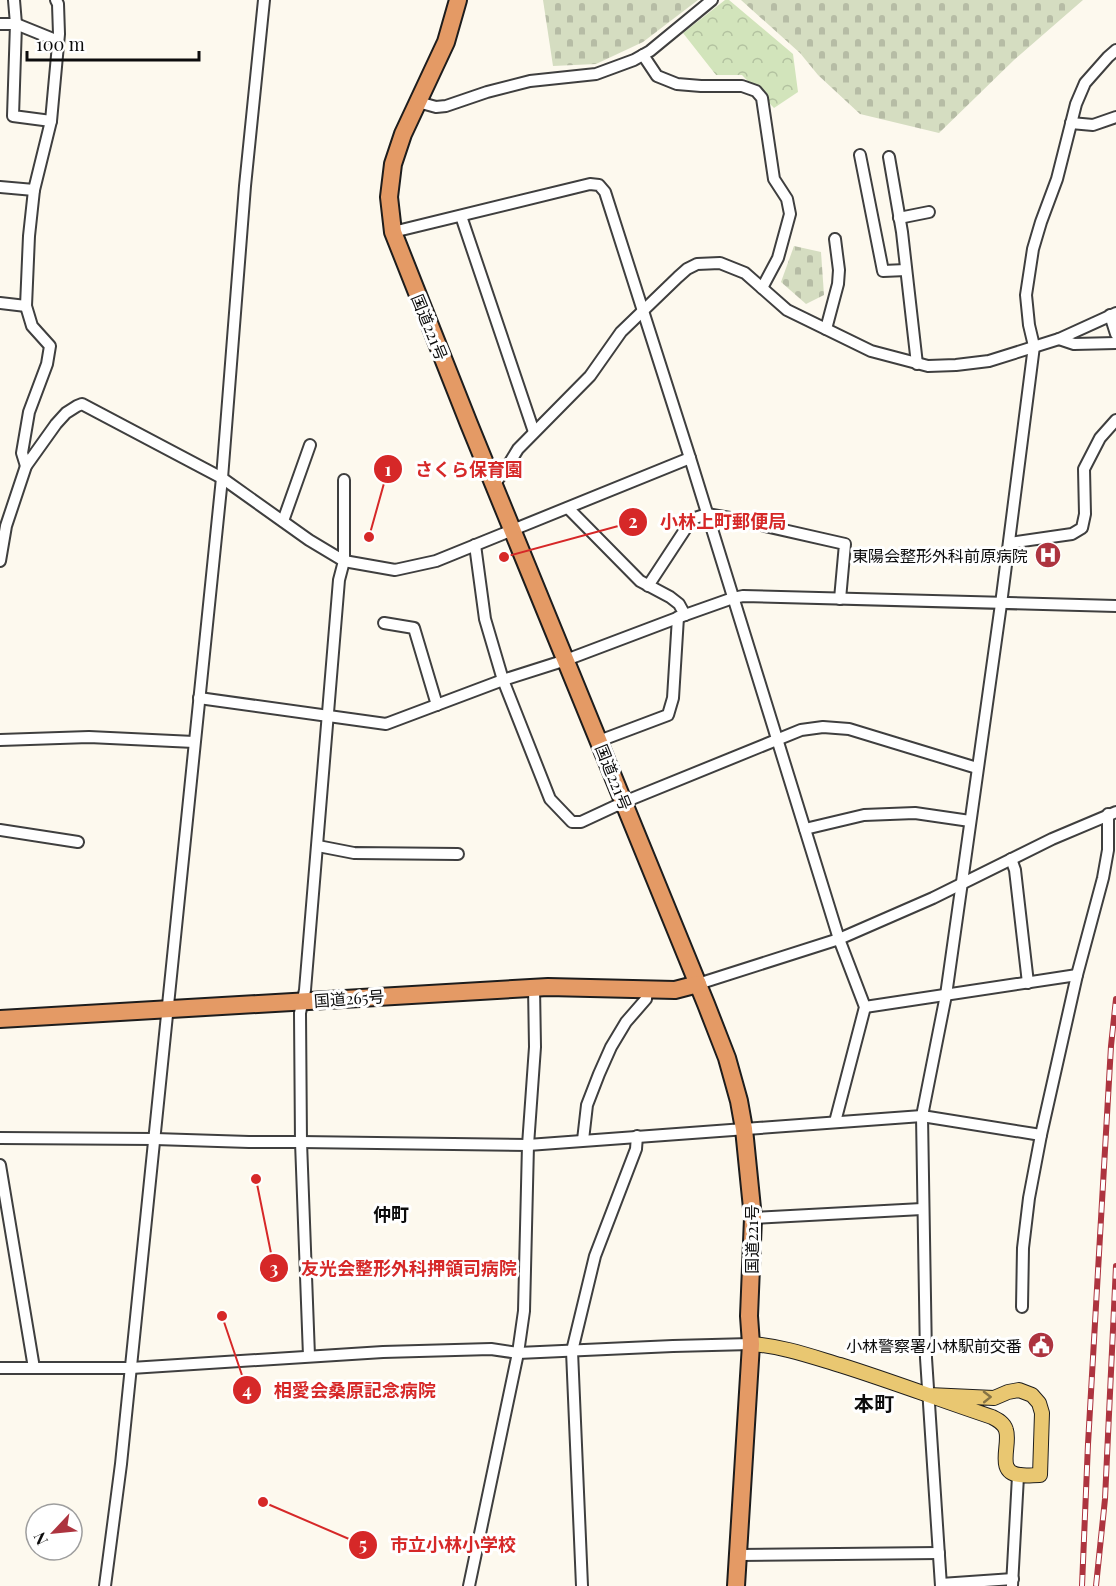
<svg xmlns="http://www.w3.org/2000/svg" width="1116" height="1586" viewBox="0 0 1116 1586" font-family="'Playfair Display','Noto Sans JP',serif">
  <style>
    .cemetery { fill: url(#cemetery-stones) }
    .park { fill: url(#park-crowns) }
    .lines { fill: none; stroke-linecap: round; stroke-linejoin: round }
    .minor-casing { stroke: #3f3f3f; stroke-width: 14 }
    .major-casing { stroke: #1d1d1d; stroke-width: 16 }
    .highway-casing { stroke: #1d1d1d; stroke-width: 20 }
    .minor { stroke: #fff; stroke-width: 10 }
    .major { stroke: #e9c771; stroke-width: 14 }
    .highway { stroke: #e49a65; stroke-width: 16 }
    .rail-casing { stroke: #ad343f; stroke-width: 6 }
    .rail { stroke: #fff; stroke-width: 4; stroke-dasharray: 11; stroke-linecap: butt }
    .oneway { stroke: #867344 }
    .labels { text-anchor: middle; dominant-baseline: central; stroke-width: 6; stroke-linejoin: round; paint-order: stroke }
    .street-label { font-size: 16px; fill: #0c0c0c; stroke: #fff }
    .poi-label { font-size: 16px; fill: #0c0c0c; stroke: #fff; text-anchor: end }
    .neighbourhood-label { font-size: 18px; font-weight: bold; fill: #0c0c0c; stroke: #fff }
    .quarter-label { font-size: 20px; font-weight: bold; fill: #0c0c0c; stroke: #fff }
    .leader { fill: none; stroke: #d62828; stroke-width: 2 }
    .callout-dot { fill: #d62828; stroke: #fff; stroke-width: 2 }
    .mark-label { font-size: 18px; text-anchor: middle; font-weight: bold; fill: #fff }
    .callout-label { font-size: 18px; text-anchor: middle; font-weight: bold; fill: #d62828; stroke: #fff; stroke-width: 6; stroke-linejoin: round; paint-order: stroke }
  </style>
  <defs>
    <pattern id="cemetery-stones" width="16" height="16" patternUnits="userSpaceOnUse" patternTransform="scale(1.5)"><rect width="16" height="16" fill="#d5ddc1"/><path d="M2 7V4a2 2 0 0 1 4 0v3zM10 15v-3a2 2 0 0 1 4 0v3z" fill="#b6bca5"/></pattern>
    <pattern id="park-crowns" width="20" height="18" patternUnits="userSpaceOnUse" patternTransform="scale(1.5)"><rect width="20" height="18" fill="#d2e4bb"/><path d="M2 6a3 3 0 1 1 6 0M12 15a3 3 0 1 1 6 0" fill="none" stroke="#b3c2a0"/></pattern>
  </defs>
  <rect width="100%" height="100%" fill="#fdf9ee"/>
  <g class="cemetery">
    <polygon points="543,0 698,0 643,42 596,64 553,66"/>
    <polygon points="741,0 1083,0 1014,60 939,133 860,114 818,75 800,53"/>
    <polygon points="794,246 821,252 824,295 806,304 781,282"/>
  </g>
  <polygon class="park" points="725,0 729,0 793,54 798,92 774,108 742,75 716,75 683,33"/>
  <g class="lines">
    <defs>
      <g id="minor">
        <polyline points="14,0 16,24 13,116 51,121"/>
        <polyline points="0,24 16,24 58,41"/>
        <polyline points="643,55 657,76 677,84 701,86 742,86 756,91 762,98 774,179 787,199 790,214 778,258 762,288"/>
        <polyline points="418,102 436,107 446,106 487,92 530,81 596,74 634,60 650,51 712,0"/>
        <polyline points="1071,123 1093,125 1116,117"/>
        <polyline points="860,155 883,271 906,270"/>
        <polyline points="889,157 902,232 917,364"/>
        <polyline points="0,187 34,190"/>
        <polyline points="461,216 534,432"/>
        <polyline points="899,218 929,212"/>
        <polyline points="393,232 590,184 599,185 605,192 690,458 839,939 865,1007 835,1122"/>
        <polyline points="0,303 26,306"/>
        <polyline points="1110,315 1116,334"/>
        <polyline points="826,329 838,284 839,270 835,239"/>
        <polyline points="1059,339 1074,344 1116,343"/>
        <polyline points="26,466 22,453 29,412 47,364 50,346 32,326 26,306 29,236 34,190 51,121 59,34 58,4 56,0"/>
        <polyline points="494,484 504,472 518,449 590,376 621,332 678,277 687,269 697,264 720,263 745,273 787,310 871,351 928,366 956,365 989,361 1059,339 1116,313"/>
        <polyline points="568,508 640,581 670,597 679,604 685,615"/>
        <polyline points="283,521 310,445"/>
        <polyline points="1009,543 1072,534 1082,528 1085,514 1084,469 1100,438 1116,420"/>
        <polyline points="475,545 485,619 503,680 550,799 572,822 581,822 624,802 801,730 823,727 849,729 977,768"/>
        <polyline points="0,561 6,526 26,466 56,424 66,413 77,406 82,404 222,478 309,540 344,561 395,570 436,561 690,458"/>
        <polyline points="648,586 692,519 707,514 730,518 845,544 840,599"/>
        <polyline points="384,623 414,628 437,705"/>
        <polyline points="199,698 386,724 503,680 566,660 685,615 733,598 743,596 1116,606"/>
        <polyline points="0,740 89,737 194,742"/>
        <polyline points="599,741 668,715 673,698 678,617"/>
        <polyline points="805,829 864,815 915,813 970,821"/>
        <polyline points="0,830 78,842"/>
        <polyline points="318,846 354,853 458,854"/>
        <polyline points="1011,859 1015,870 1028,983"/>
        <polyline points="698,984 839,939 933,898 1052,839 1116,812"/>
        <polyline points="865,1007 1077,975"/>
        <polyline points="0,1138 155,1139 249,1142 301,1142 528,1145 922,1116 1041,1135"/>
        <polyline points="583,1140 587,1105 599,1074 611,1047 626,1022 646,999 647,989"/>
        <polyline points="0,1165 34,1368"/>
        <polyline points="753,1218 922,1209"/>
        <polyline points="1022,1307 1023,1248 1029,1198 1041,1135 1077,975 1103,878 1108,850 1108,814"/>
        <polyline points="309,1356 301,1142 300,1013 305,990 339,580 344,561 344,480"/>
        <polyline points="0,1368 131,1368 383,1352 491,1349 518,1353 673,1346 751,1344"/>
        <polyline points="738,1555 939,1553"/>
        <polyline points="941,1584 1013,1579"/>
        <polyline points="105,1586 121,1464 222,478 245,186 264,0"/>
        <polyline points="469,1586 518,1353 524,1311 528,1145 535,1047 534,987"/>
        <polyline points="582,1586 572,1351 595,1256 636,1149 637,1136"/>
        <polyline points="941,1586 926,1358 922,1116 946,995 962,882 1001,604 1034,346 1029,325 1026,295 1033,249 1041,222 1057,179 1076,104 1085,83 1108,57 1116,50"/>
        <polyline points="1012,1586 1018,1476"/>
      </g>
      <path id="major" d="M751 1344C782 1346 810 1356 840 1365 891 1381 941 1400 992 1417 998 1420 1004 1423 1006 1430 1011 1445 995 1473 1020 1475 1026 1476 1033 1475 1040 1475L1042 1413 1039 1403 1032 1395 1019 1390 1008 1392 994 1398 929 1395"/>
      <g id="highway">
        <polyline points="458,0 446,42 403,134 393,164 389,197 393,232 469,424 706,1004 727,1058 739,1101 744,1129 753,1218 749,1316 751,1344 736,1586"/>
        <polyline points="0,1019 548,987 675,990 698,984"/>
      </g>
    </defs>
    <use href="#minor" class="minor-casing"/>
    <use href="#major" class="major-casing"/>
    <use href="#highway" class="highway-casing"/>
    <use href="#minor" class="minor"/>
    <use href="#major" class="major"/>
    <use href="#highway" class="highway"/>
    <defs>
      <g id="rail">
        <polyline points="1082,1586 1088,1444 1111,1046 1116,999"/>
        <polyline points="1096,1586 1105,1499 1116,1266"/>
      </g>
    </defs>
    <use href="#rail" class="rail-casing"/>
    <use href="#rail" class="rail"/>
  </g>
  <defs><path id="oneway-chevron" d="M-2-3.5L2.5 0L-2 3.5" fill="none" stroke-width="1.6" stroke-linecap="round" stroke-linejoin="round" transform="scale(1.5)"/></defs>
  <use class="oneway" href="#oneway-chevron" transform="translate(987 1397) rotate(-1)"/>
  <defs>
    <symbol id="hospital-disc" viewBox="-11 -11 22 22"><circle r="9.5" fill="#ad343f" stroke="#fff"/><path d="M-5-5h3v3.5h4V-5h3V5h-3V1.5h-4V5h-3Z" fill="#fff"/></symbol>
    <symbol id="civic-disc" viewBox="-11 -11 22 22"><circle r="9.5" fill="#ad343f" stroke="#fff"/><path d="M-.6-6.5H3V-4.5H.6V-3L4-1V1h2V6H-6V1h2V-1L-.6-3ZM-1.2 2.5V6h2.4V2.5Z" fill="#fff"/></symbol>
  </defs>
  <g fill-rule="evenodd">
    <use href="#hospital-disc" x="1033" y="540" width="30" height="30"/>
    <use href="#civic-disc" x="1026" y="1330" width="30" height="30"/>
  </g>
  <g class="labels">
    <g class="street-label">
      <text transform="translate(430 327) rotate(68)">国道221号</text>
      <text transform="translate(614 777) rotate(68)">国道221号</text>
      <text transform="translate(349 998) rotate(-4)">国道265号</text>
      <text transform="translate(751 1239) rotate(-90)">国道221号</text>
    </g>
    <g class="poi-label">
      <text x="1028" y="555">東陽会整形外科前原病院</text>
      <text x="1022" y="1345">小林警察署小林駅前交番</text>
    </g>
    <g class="neighbourhood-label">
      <text x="391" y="1214">仲町</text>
    </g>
    <g class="quarter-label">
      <text x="874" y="1402">本町</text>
    </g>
  </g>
  <path class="leader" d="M369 537L388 469M504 557L633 522M256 1179L274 1268M222 1316L247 1390M263 1502L363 1545"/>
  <g class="callout-dot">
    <circle cx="369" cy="537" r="6"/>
    <circle cx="504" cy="557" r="6"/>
    <circle cx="256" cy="1179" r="6"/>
    <circle cx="222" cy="1316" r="6"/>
    <circle cx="263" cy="1502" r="6"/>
    <circle cx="388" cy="469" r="15"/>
    <circle cx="633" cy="522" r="15"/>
    <circle cx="274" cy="1268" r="15"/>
    <circle cx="247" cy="1390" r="15"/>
    <circle cx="363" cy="1545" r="15"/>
  </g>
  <g class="mark-label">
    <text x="388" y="476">1</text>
    <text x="633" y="528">2</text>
    <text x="274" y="1275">3</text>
    <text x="247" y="1397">4</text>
    <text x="363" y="1551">5</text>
  </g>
  <g class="callout-label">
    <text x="469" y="476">さくら保育園</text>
    <text x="723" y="528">小林上町郵便局</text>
    <text x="409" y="1275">友光会整形外科押領司病院</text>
    <text x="355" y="1397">相愛会桑原記念病院</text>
    <text x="453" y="1551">市立小林小学校</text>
  </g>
  <g transform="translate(54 1532) rotate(244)"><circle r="28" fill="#ffffff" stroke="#9e9e9e" stroke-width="1.5"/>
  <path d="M0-4.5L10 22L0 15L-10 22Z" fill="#ad343f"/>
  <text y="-9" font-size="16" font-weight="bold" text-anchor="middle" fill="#0c0c0c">N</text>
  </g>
  <path d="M27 51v9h172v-9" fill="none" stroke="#0c0c0c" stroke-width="3"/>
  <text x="36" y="51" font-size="18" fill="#0c0c0c" stroke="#ffffff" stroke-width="4.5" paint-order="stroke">100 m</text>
</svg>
